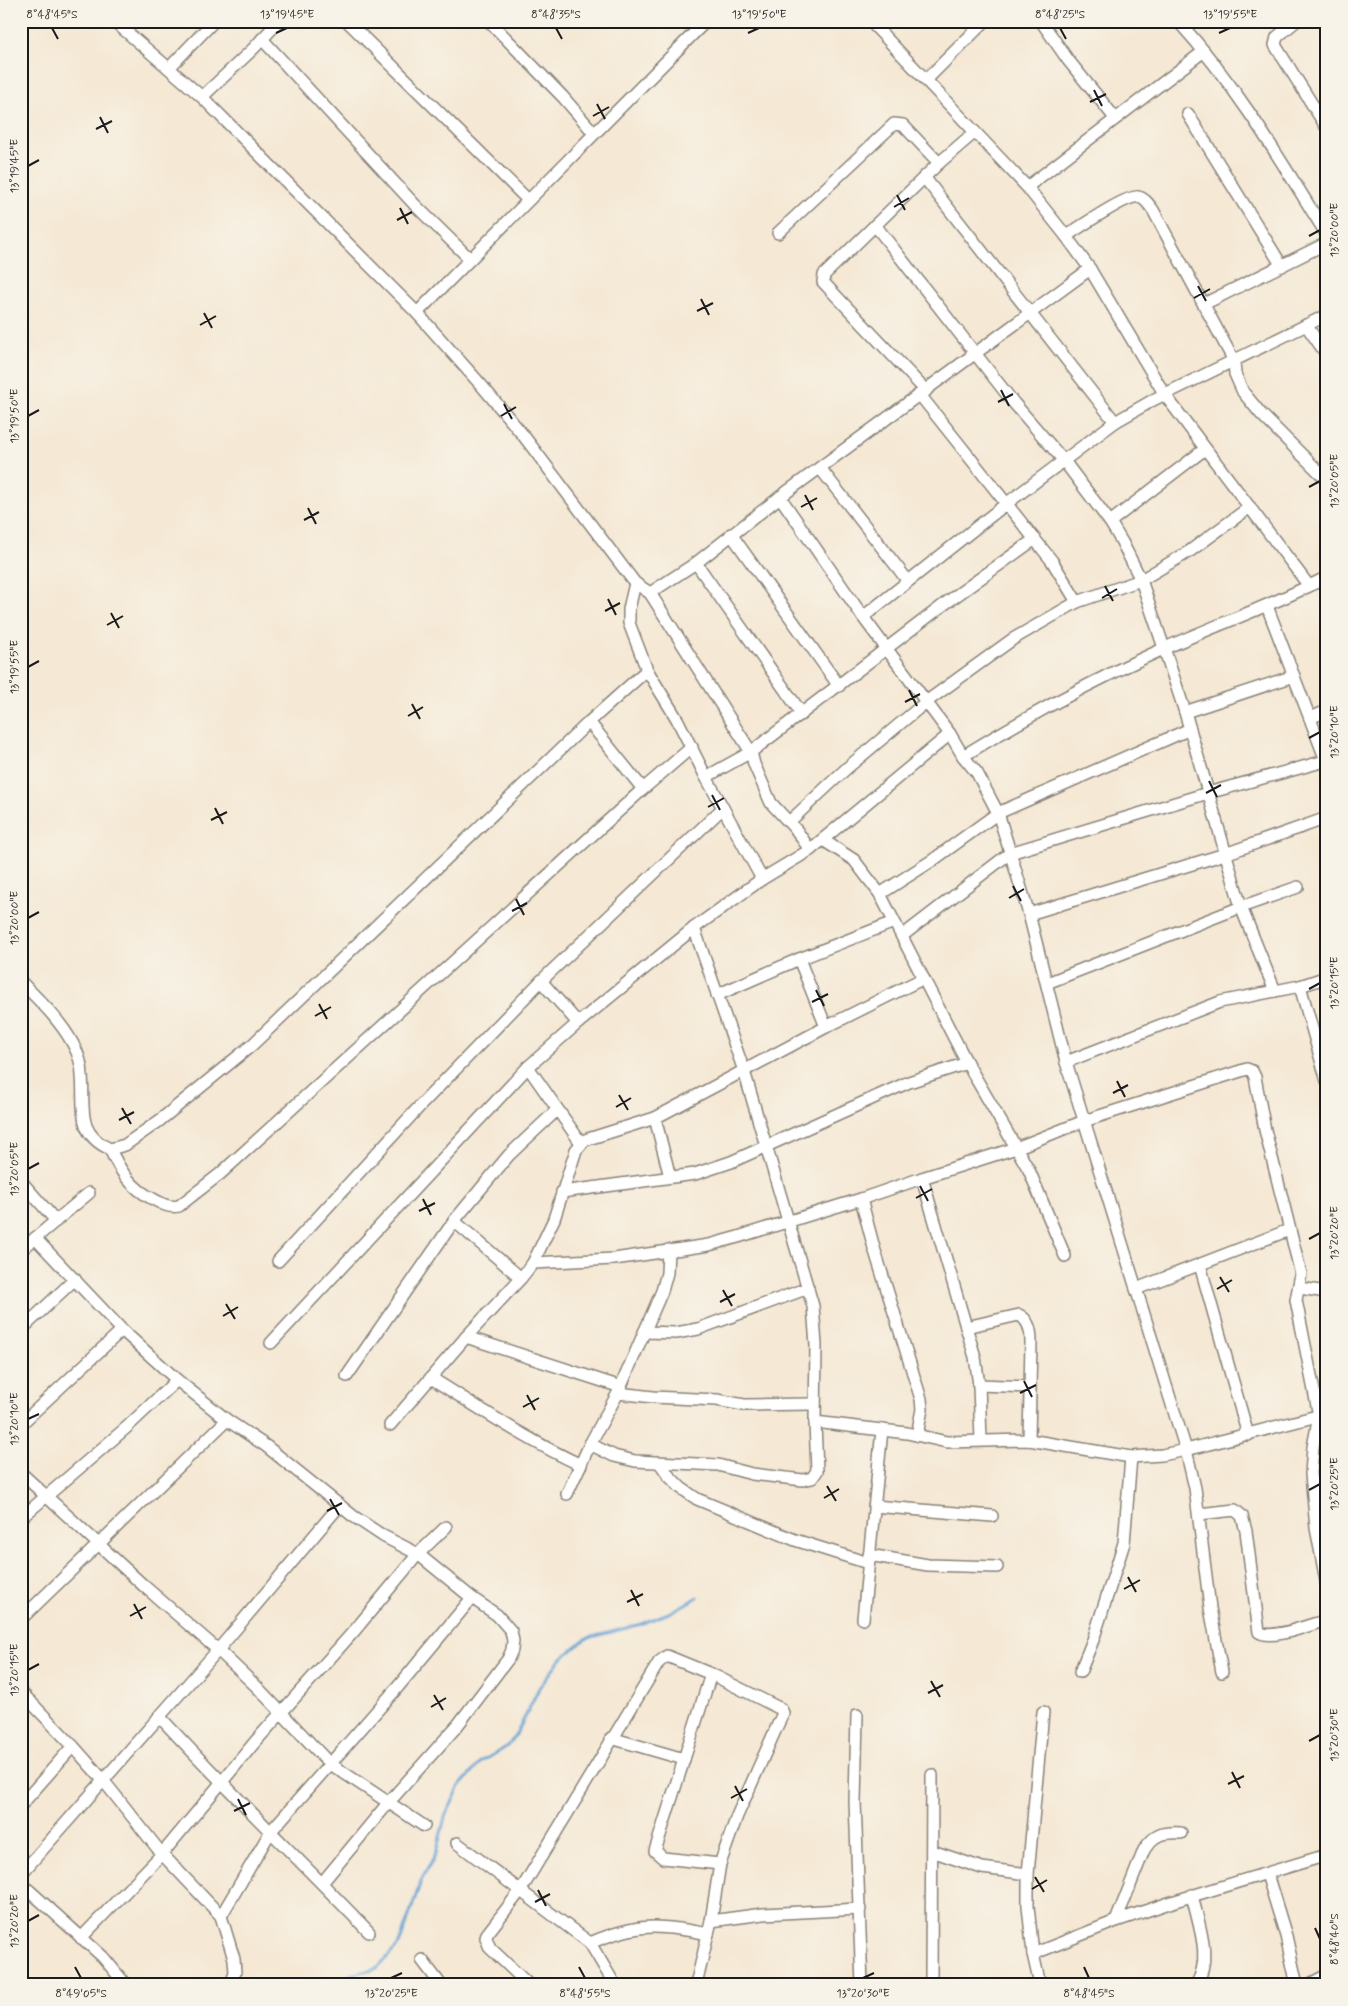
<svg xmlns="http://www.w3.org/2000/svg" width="1348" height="2006" viewBox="0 0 1348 2006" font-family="Mynerve,sans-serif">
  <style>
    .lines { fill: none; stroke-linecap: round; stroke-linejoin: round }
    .stream { stroke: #63a0d4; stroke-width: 3 }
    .minor-casing { stroke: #888278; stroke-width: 14 }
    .minor { stroke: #fff; stroke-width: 11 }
    .ticks { fill: none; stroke: #1c1c1c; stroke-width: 2 }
    .neatline { fill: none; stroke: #1c1c1c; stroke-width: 2 }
    .ticks-label { font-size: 12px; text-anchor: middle; fill: #1c1c1c }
  </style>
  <rect width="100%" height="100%" fill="#f7f3e8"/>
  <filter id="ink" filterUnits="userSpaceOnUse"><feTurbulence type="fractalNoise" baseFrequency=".02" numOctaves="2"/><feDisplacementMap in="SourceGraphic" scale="10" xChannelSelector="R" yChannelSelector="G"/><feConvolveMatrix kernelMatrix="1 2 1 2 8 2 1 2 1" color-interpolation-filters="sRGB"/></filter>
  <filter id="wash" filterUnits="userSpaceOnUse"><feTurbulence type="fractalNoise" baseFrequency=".0096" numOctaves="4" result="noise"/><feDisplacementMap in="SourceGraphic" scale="20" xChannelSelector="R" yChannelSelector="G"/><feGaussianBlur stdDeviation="1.12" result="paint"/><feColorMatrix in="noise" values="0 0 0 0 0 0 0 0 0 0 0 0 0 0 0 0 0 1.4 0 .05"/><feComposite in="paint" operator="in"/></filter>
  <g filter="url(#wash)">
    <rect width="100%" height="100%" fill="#f5e8d4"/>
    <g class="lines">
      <polyline class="stream" points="327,1985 350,1975 377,1968 399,1945 421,1881 436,1853 445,1817 460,1786 481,1762 508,1746 517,1733 539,1688 559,1661 585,1639 641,1624 671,1612 698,1597"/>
    </g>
  </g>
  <g filter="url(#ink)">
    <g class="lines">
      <defs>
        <g id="minor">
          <polyline points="114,21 202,97 417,313 482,386 523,435 635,583 650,593 696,563 780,497 1090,269"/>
          <polyline points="347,21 528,200"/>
          <polyline points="489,21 563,97 594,133"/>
          <polyline points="870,21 1027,187 1066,236 1090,269 1165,395 1309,586"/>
          <polyline points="1041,21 1068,60 1115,118"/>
          <path d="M1178 21C1237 86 1281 161 1327 235"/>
          <polyline points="1296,21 1277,37 1275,45 1327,128"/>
          <polyline points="262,39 415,205 470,259"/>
          <polyline points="170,67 214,21"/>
          <polyline points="926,80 985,21"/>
          <polyline points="202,97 253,49 279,21"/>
          <polyline points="1188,114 1282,266"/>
          <polyline points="924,177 1115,422"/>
          <polyline points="1027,187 1204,51"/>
          <polyline points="875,225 1013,402 1064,461 1110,522 1122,542 1141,580 1164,648 1185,712 1241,907 1275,991"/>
          <polyline points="778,233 894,124 903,125 939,163"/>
          <path d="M1066 236C1079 228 1127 194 1139 197 1146 199 1149 205 1153 210L1234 361 1235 374 1243 392 1261 414 1327 480"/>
          <polyline points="1204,304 1327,243"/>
          <polyline points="417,313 706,21"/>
          <polyline points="1306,325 1327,355"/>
          <polyline points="926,391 823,282 824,275 939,163 975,132"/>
          <polyline points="920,395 1052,561 1077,602"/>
          <polyline points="820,468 908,581"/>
          <polyline points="780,497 863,617 950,734 963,756 977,773 998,813 1029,914 1066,1062 1186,1450 1195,1488 1210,1608 1222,1672"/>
          <polyline points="1110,522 1205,449"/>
          <polyline points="731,534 839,686"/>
          <polyline points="696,563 802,714"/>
          <polyline points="635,583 629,609 629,623 647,670 677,719 706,777 762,879"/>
          <polyline points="650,593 751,752 754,764 771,803 797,831 810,850"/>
          <polyline points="1267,606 1327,763"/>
          <polyline points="863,617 1006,504 1115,422 1155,399 1327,315"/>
          <polyline points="1185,712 1294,676"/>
          <polyline points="1310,718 1327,711"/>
          <polyline points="589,722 643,789"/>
          <path d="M963 756C1028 716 1094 680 1163 649 1218 624 1274 605 1327 577"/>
          <polyline points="706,777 751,752 946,603 1035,539"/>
          <polyline points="789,822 847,768 926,702 1013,639 1077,602 1141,580 1190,551 1250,507"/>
          <polyline points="823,840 854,860 880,894 967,1063 1029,1170 1065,1256"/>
          <polyline points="880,894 933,860 998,813 1190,729"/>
          <polyline points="1029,914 1225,854 1327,818"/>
          <polyline points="694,928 744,1071 813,1306 816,1345 815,1422 907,1433 947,1442 1029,1440 1131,1457 1162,1455 1186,1450 1325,1414"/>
          <polyline points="902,936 1010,853 1208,793 1325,761"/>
          <polyline points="799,959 826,1027"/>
          <polyline points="541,981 578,1023"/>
          <path d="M21 982C40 1001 60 1020 73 1044 78 1053 82 1066 82 1076 85 1107 75 1133 110 1149 120 1171 131 1188 153 1199 162 1204 169 1208 179 1206L220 1174 643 789 692 747"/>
          <polyline points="1047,983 1241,907 1298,887"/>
          <polyline points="1300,986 1327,1081"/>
          <polyline points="717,995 799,959 894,922"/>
          <polyline points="1066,1062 1220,1002 1300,986 1327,977"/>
          <polyline points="528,1067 581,1143"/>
          <polyline points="655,1118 670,1177"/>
          <polyline points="110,1149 125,1145 159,1121 252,1045 589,722 647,670"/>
          <polyline points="922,1178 975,1357 979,1385 981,1440"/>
          <polyline points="21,1181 56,1221"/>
          <polyline points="562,1192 695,1174 731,1162 909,1082 967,1063"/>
          <polyline points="861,1199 874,1248 921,1399 922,1409 917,1435"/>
          <polyline points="454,1221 521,1278"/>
          <polyline points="35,1238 122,1330 177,1380 227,1420 266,1446 353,1516 383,1536 418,1554 472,1598 497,1615 511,1631 513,1641 512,1650 508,1659 457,1726 389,1802 322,1883"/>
          <polyline points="21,1250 89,1193"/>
          <polyline points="278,1261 419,1107 541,981 723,808"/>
          <polyline points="533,1263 554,1219 576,1150 585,1140 655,1118 826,1027 922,979"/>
          <polyline points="1200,1265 1248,1435"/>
          <polyline points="1299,1288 1327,1292"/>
          <polyline points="1136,1289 1289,1230"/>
          <path d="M966 1327 1019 1315C1029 1320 1031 1330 1031 1341L1029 1440"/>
          <polyline points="21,1330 75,1279"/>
          <polyline points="644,1332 676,1333 698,1329 808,1288"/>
          <polyline points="466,1337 621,1387"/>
          <polyline points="271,1343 528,1067 578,1023 694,928 762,879 810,850 950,734"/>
          <polyline points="347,1376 454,1221 509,1155 557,1110"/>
          <path d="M431 1378C481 1409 527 1440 581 1465"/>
          <polyline points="979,1385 1030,1387"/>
          <polyline points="618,1393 653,1397 717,1400 744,1405 814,1404"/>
          <polyline points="21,1424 122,1330"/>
          <polyline points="390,1425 466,1337 521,1278 533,1263 614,1259 709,1245 738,1237 861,1199 922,1178 1016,1148 1084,1121 1247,1069 1252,1071 1255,1077 1265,1130 1301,1274 1296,1300 1319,1416 1313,1447 1311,1474 1316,1528 1327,1586"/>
          <polyline points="590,1444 614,1456 635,1461 718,1465 752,1474 803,1480 812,1478 817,1471 815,1422"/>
          <polyline points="660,1463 669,1476 681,1488 697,1499 795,1540 868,1563"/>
          <polyline points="21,1473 144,1586 218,1650 257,1687 329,1763 424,1826"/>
          <polyline points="567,1494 590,1444 618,1393 662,1291 667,1273 668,1250"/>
          <polyline points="874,1506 992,1516"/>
          <path d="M1199 1514 1235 1510 1242 1516 1246 1531 1259 1632C1272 1641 1311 1624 1327 1620"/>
          <polyline points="21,1518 126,1428 177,1380"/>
          <polyline points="869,1555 928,1565 997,1567"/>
          <polyline points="21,1619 227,1420"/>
          <polyline points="863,1619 882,1430"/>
          <polyline points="1080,1672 1093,1640 1124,1543 1131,1457"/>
          <polyline points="711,1674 655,1851 663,1858 720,1864"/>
          <polyline points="21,1692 73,1746 103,1780 162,1854 221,1916 234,1959 235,1972 232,1982 228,1985"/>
          <polyline points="21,1711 31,1702"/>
          <polyline points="857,1715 855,1802 862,1985"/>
          <path d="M159 1716C227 1790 300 1860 369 1932"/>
          <polyline points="611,1738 684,1759"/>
          <polyline points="21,1805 73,1746"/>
          <polyline points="457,1843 590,1943 615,1985"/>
          <polyline points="932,1851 982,1868 1028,1874"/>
          <polyline points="21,1874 218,1650 340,1505"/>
          <polyline points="1267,1874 1286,1936 1297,1985"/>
          <polyline points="21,1883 103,1957 126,1985"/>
          <path d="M1192 1895C1198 1924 1213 1958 1196 1985"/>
          <polyline points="221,1916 271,1831 397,1688 472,1598"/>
          <polyline points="711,1921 763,1914 860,1909"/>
          <path d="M1116 1921 1144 1850C1154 1834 1163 1832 1181 1833"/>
          <polyline points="81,1938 162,1854 255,1742 355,1630 418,1554 446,1527"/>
          <path d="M590 1943C637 1923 658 1924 708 1934"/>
          <polyline points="1033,1954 1028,1906 1028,1874 1043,1712"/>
          <polyline points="422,1960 441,1985"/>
          <polyline points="529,1985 490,1948 486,1938 487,1934 521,1890 659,1662 667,1656 711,1674 781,1709 783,1713 737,1816 720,1864 711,1921 696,1985"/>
          <polyline points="931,1985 932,1775"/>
          <polyline points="1040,1985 1033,1954 1116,1921 1175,1901 1327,1855"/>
          <polyline points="1308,1985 1327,1975"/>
        </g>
      </defs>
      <use href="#minor" class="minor-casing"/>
      <use href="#minor" class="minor"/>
    </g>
  </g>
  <path class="ticks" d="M52 28 58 39M556 28 562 39M1060 28 1066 39M276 33 287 28M748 33 759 28M1219 33 1230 28M1094 90 1102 106M1090 102 1106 94M597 104 605 119M593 116 609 107M100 117 108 133M96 129 112 121M28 166 39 160M897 195 905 210M894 207 909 198M400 208 408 224M397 220 412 212M1309 236 1320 230M1198 286 1206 301M1194 298 1210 289M701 299 709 315M697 311 713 303M204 313 212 328M200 325 216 316M1001 390 1009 406M998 402 1013 394M504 404 512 419M28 416 39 410M501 416 516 407M1309 487 1320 481M805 495 813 510M801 507 817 498M308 508 316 524M304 520 319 512M1105 586 1113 601M1102 598 1117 589M608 599 616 615M605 611 620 603M111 613 119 628M107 625 123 616M28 667 39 661M909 690 917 706M905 702 920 694M412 704 420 719M408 716 423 707M1309 738 1320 732M1209 781 1217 797M1206 793 1221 785M712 795 720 810M708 807 724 798M215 808 223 824M211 820 227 812M1013 886 1021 901M1009 898 1024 889M516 899 524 915M512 911 527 903M28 918 39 912M1309 989 1320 983M816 990 824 1006M812 1002 828 994M319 1004 327 1019M315 1016 331 1007M1117 1081 1125 1097M1113 1093 1128 1085M619 1095 628 1110M616 1107 631 1098M122 1108 131 1124M119 1120 134 1112M28 1169 39 1163M920 1186 928 1201M916 1198 932 1189M423 1199 431 1215M419 1211 435 1203M1309 1239 1320 1233M1220 1277 1229 1292M1217 1289 1232 1280M723 1290 732 1306M720 1302 735 1294M226 1304 235 1319M223 1316 238 1307M1024 1381 1032 1397M1020 1393 1036 1385M527 1395 535 1410M523 1407 539 1398M28 1419 39 1414M827 1486 836 1501M1309 1490 1320 1484M824 1498 839 1489M330 1499 339 1515M327 1511 342 1503M1128 1577 1136 1592M1124 1589 1140 1580M631 1590 639 1606M627 1602 643 1594M134 1604 142 1619M130 1616 146 1607M28 1670 39 1664M931 1681 940 1697M928 1693 943 1685M434 1695 443 1710M431 1707 446 1698M1309 1741 1320 1735M1232 1772 1240 1788M1228 1784 1244 1776M735 1786 743 1801M731 1798 747 1789M238 1799 246 1815M234 1811 250 1803M1035 1877 1044 1892M1032 1889 1047 1880M538 1890 546 1906M535 1902 550 1894M28 1921 39 1915M1315 1928 1320 1939M75 1967 81 1978M579 1967 585 1978M1084 1967 1089 1978M391 1978 402 1973M863 1978 874 1973"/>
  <rect width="1348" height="2006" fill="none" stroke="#f7f3e8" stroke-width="55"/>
  <rect x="28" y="28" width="1292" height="1950" class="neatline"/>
  <g class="ticks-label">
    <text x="52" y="18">8°48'45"S</text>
    <text x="287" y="18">13°19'45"E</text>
    <text x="556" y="18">8°48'35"S</text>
    <text x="759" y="18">13°19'50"E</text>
    <text x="1060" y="18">8°48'25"S</text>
    <text x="1230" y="18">13°19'55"E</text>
    <text transform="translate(14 166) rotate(-90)" y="4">13°19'45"E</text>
    <text transform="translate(1334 230) rotate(-90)" y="4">13°20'00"E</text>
    <text transform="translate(14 416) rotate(-90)" y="4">13°19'50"E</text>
    <text transform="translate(1334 481) rotate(-90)" y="4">13°20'05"E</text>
    <text transform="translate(14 667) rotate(-90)" y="4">13°19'55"E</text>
    <text transform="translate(1334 732) rotate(-90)" y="4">13°20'10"E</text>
    <text transform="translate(14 918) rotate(-90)" y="4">13°20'00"E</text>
    <text transform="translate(1334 983) rotate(-90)" y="4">13°20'15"E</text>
    <text transform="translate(14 1169) rotate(-90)" y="4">13°20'05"E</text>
    <text transform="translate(1334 1233) rotate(-90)" y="4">13°20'20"E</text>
    <text transform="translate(14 1419) rotate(-90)" y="4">13°20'10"E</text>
    <text transform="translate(1334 1484) rotate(-90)" y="4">13°20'25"E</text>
    <text transform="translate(14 1670) rotate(-90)" y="4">13°20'15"E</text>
    <text transform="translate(1334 1735) rotate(-90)" y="4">13°20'30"E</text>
    <text transform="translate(14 1921) rotate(-90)" y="4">13°20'20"E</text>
    <text transform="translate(1334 1939) rotate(-90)" y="4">8°48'40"S</text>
    <text x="81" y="1997">8°49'05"S</text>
    <text x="391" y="1997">13°20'25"E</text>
    <text x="585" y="1997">8°48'55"S</text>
    <text x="863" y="1997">13°20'30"E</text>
    <text x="1089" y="1997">8°48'45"S</text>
  </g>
</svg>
